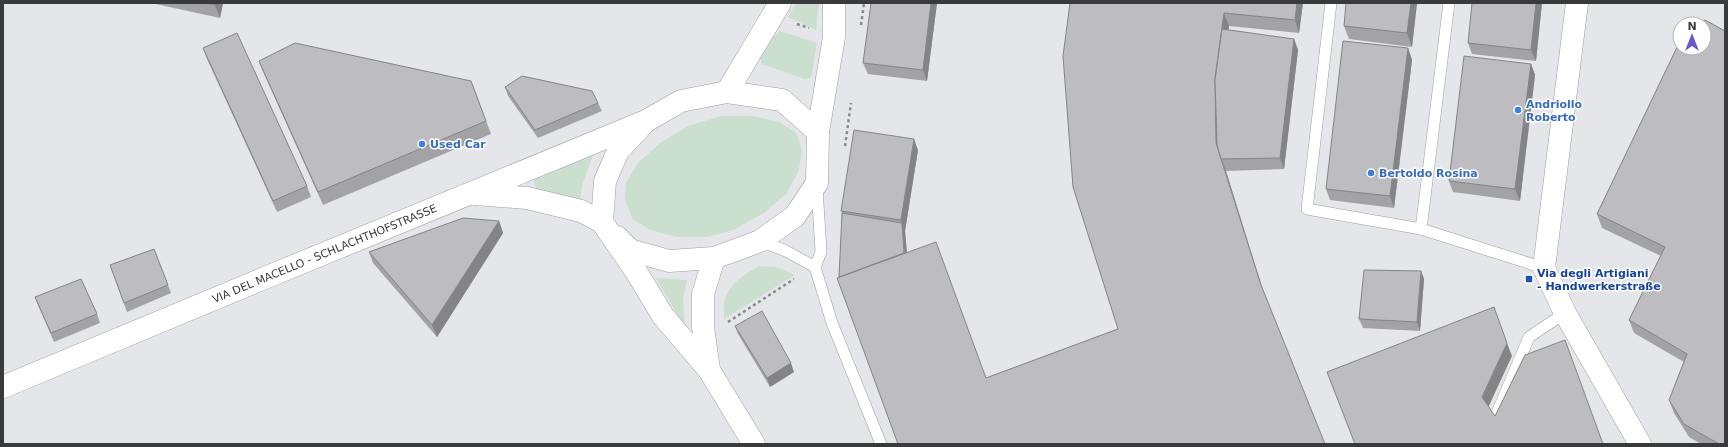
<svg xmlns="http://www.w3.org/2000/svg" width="1728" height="447" viewBox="0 0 1728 447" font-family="'DejaVu Sans',sans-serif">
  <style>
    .green { fill: #cadfce }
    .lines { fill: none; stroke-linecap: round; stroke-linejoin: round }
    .service-casing { stroke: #9e9ea2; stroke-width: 12 }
    .minor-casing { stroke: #9e9ea2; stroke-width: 23 }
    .tertiary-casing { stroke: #9e9ea2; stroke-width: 23 }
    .path { stroke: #88898b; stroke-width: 2.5; stroke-dasharray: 3 3; stroke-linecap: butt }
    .service { stroke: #fff; stroke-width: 11 }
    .minor { stroke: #fff; stroke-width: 22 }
    .tertiary { stroke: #fff; stroke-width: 22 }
    .wall { fill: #a3a3a6 }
    .shaded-wall { fill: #848487 }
    .building { fill: #bdbdc1; stroke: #848487 }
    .shop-dot { fill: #3f7fe0; stroke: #fff; stroke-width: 1.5 }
    .transit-dot { fill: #1a4fb4; stroke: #fff; stroke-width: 1.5 }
    .labels { text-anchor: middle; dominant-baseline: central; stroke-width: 3; stroke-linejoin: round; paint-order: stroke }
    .shop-label { font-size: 11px; font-weight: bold; fill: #366cbe; stroke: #fff; text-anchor: start }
    .street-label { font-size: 11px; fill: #393a3b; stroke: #fff }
    .transit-label { font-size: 11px; font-weight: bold; fill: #164399; stroke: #fff; text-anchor: start }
  </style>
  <rect width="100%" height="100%" fill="#e5e6ea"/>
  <g class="green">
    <polygon points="796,3 819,3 816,30 788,17"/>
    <path d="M780 31 817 43 812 74 810 78 804 79 762 64C755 51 771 40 780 31Z"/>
    <polygon points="721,116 754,116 779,122 796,132 802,150 799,170 787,193 764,213 733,230 707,237 677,237 651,230 633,220 625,200 626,183 638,163 660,143 688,126"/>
    <polygon points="596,147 582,185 580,204 538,192 531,175"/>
    <path d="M759 266 776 267 795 275 724 319C724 314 724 308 724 303 727 285 745 274 759 266Z"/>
    <polygon points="656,278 687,280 683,299 685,327"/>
  </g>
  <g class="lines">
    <defs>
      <g id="service">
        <polyline points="1331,3 1307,209 1421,229 1544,268"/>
        <polyline points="1421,229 1449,3"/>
        <polyline points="760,241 786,251 815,267"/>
        <polyline points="815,267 832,323 881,444"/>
        <polyline points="815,267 821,252 817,187"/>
        <polyline points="1494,420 1529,337 1565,313"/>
      </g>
      <g id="minor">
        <polyline points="1577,3 1544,268 1565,313 1640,444"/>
        <polyline points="475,194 527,198 581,211 602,222"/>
        <path id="s1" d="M3 387 267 277 646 121"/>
      </g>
      <g id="tertiary">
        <polyline points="727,92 780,3"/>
        <polyline points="617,237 630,250 669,261 714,258 760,241 795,216 817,183 818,132 834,37 834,3"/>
        <polyline points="709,370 703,327 703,294 714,258"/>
        <polyline points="754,444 709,370 663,316 637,273 602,222 605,181 618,151 646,121 681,101 727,92 782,100 818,132"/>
      </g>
    </defs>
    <use href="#service" class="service-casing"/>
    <use href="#minor" class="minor-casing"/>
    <use href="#tertiary" class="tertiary-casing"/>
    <g class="path">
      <polyline points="797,24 809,28"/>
      <polyline points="861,25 864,3"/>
      <polyline points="845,146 851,103"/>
      <polyline points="728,322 794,279"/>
    </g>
    <use href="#service" class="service"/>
    <use href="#minor" class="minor"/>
    <use href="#tertiary" class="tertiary"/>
  </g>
  <g class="wall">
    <polygon points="151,3 223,3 220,18"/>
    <polygon points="937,3 927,81 868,74 863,63"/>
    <polygon points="1070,3 1303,3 1299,33 1229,26 1228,30 1294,39 1298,50 1284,169 1226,171 1264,293 898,444 839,277 842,213 841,211 918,150 905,231 907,253 986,378 1118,329"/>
    <polygon points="1417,3 1412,47 1349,39 1344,26"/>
    <polygon points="1542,3 1536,61 1472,54 1468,43"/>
    <polygon points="1680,41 1725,444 1701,444 1689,437 1674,413 1669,400 1684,362 1634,333 1629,320 1661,256 1602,228 1597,214"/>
    <polygon points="203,48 307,186 311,197 277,212 207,59"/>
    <polygon points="1408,48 1412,60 1394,208 1330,200 1326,189"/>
    <polygon points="259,61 471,81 491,134 323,205 264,74"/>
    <polygon points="1531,64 1535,75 1520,201 1453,192 1449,181"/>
    <polygon points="505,87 598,103 602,111 538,138 508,96"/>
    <polygon points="499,221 503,233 437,337 373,263 369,252"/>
    <polygon points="154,249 171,293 127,312 110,265"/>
    <polygon points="1421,271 1424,279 1420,331 1363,328 1359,319"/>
    <polygon points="35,297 97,314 100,323 54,342 38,305"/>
    <polygon points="735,326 794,372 770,387 738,334"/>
  </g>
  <g class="shaded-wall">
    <polygon points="215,3 223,3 220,18 215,5"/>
    <polygon points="931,3 937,3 927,81 923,70"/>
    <polygon points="1297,3 1303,3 1299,33 1295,20"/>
    <polygon points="1411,3 1417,3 1412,47 1407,33"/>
    <polygon points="1536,3 1542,3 1536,61 1531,50"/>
    <polygon points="1224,13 1229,26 1220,91 1221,156 1216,143 1215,78"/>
    <polygon points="1294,39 1298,50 1284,169 1280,158"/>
    <polygon points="1408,48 1412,60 1394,208 1390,196"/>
    <polygon points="1531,64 1535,75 1520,201 1515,189"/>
    <polygon points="914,139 918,150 905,231 908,267 905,258 902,223 901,220"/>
    <polygon points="1222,160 1226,171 1265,299 1261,285"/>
    <polygon points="499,221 503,233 437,337 432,325"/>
    <polygon points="1421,271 1424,279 1420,331 1417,322"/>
    <polygon points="1507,343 1512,356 1487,410 1482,397"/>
    <polygon points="791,363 794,372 770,387 767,378"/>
  </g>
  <g class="building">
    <polygon points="206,3 215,3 215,5"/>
    <polygon points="871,3 931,3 923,70 863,63"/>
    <polygon points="1070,3 1297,3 1295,20 1224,13 1215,78 1216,143 1261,285 1325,444 898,444 837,278 936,242 986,378 1118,329 1073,187 1063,56"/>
    <polygon points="1346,3 1411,3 1407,33 1344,26"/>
    <polygon points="1472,3 1536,3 1531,50 1468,43"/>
    <polygon points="1705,20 1725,31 1725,444 1719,444 1684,424 1669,400 1687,354 1629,320 1665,247 1597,214 1680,41 1680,48 1704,48 1704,24 1695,24"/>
    <polygon points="1222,29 1294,39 1280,158 1221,159 1217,145 1215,80"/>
    <polygon points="237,33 307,186 273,201 203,48"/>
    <polygon points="1343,41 1408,48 1390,196 1326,189"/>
    <polygon points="295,43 471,81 486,121 318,192 259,61"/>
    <polygon points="1464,56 1531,64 1515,189 1449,181"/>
    <polygon points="522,76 592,91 598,103 535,130 505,87"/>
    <polygon points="854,130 914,139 901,220 841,211"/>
    <polygon points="842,213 902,223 904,253 839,277"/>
    <polygon points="463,218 499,221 432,325 369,252"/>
    <polygon points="154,249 168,285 124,303 110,265"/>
    <polygon points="1364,270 1421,271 1417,322 1359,319"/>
    <polygon points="81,279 97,314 51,333 35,297"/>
    <polygon points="1494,307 1507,343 1482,397 1495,416 1525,355 1565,340 1603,444 1355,444 1327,372"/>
    <polygon points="762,311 791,363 767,378 735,326"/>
  </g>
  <g class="shop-dot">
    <circle cx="1518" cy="110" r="4"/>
    <circle cx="422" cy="144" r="4"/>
    <circle cx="1371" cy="173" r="4"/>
  </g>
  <rect class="transit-dot" x="1525" y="275" width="8" height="8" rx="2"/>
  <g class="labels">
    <g class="shop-label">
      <text x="1526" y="104">Andriollo<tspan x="1526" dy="13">Roberto</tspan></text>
      <text x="430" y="144">Used Car</text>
      <text x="1379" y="173">Bertoldo Rosina</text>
    </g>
    <g class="street-label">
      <text stroke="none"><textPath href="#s1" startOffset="348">VIA DEL MACELLO - SCHLACHTHOFSTRASSE</textPath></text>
    </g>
    <g class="transit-label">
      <text x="1537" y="273">Via degli Artigiani<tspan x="1537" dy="13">- Handwerkerstraße</tspan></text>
    </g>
  </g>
  <rect width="1728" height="447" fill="none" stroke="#393a3b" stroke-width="8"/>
  <g transform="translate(1692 36)"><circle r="19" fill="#ffffff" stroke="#b0b0b1"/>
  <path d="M0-3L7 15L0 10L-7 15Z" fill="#6b55cf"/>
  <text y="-6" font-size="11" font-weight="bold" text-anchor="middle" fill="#393a3b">N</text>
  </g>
</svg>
